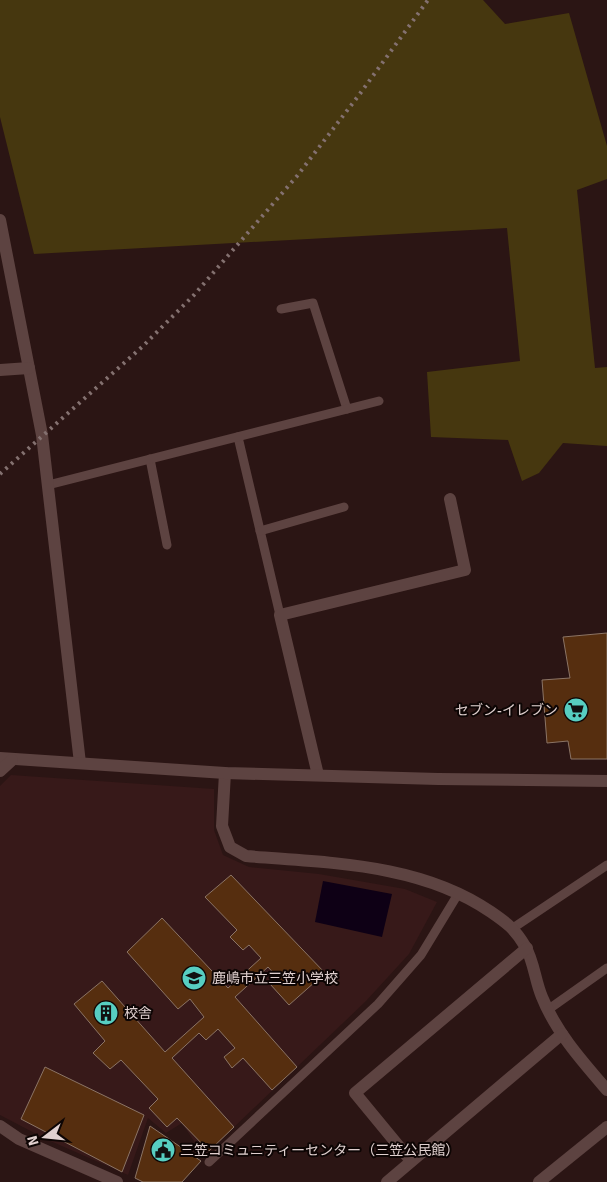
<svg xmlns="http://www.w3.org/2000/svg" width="607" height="1182" viewBox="0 0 607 1182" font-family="Signika,'Noto Sans JP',sans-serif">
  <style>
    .built { fill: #371919 }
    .green { fill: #46370f }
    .water { fill: #0e0015 }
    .building { fill: #562e0f; stroke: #8b7465 }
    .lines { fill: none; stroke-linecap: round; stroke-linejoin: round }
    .lane { stroke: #5d4341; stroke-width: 9 }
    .street { stroke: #5d4341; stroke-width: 12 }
    .secondary { stroke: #5d4341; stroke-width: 12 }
    .rail { stroke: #847170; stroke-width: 4; stroke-dasharray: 2.5 5; stroke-linecap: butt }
    .labels { text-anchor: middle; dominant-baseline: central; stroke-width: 4; stroke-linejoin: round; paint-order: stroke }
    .poi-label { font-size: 14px; fill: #e0d0cf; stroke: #0d0504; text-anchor: start }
  </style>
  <rect width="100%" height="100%" fill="#2b1514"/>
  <polygon class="built" points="11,775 214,789 214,830 223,855 249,867 319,874 405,889 437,902 409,954 366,1001 209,1151 203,1155 182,1123 166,1133 148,1118 128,1175 46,1139 0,1115 0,786"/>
  <polygon class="green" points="0,0 483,0 505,24 569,13 607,146 607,179 577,190 595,368 607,367 607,446 563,443 539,473 522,481 508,440 431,437 427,372 520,361 507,228 34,254 0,117"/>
  <polygon class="water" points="323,881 392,894 382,937 315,922"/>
  <g class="building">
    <polygon points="607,633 607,759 571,759 568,741 547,743 542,680 570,678 563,637"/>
    <polygon points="231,875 325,973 289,1005 270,984 278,978 268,967 235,997 297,1067 272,1090 243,1058 232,1068 224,1057 235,1048 218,1029 206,1040 199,1033 172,1058 234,1127 209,1151 177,1118 167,1127 149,1108 158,1099 121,1060 110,1069 93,1053 105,1041 74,1004 102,981 165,1052 204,1017 190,999 178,1009 127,952 162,918 228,988 261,958 249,945 243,950 230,937 237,930 205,897"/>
    <polygon points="45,1067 144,1115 122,1172 21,1119"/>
    <polygon points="150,1126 201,1161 182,1182 143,1182 135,1178"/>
  </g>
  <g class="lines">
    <g class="lane">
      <polyline points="281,309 313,303 347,409"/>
      <polyline points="238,437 280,615"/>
      <polyline points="150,459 167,545"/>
      <polyline points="48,485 379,401"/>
      <polyline points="260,531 344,507"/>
      <polyline points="513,928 607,865"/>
      <polyline points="549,1009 607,968"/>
      <polyline points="209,1162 378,1004 421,955 458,894"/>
    </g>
    <g class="street">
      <polyline points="0,220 42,435 80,763"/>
      <polyline points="0,370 29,368"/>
      <path d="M225 773 222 826 230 847 246 856C329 863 420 863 491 912 507 923 515 929 525 946 534 961 535 981 542 997 556 1032 582 1061 607 1090"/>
      <polyline points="318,775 280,615 465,570 450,499"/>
      <polyline points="411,1161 355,1093 527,948"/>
      <polyline points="387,1182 562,1034"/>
      <polyline points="539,1182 607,1127"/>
    </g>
    <g class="secondary">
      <polyline points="0,758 225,773 438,779 607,781"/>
      <polyline points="0,771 12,760"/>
      <polyline points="0,1126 19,1139 117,1182"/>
    </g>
    <polyline class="rail" points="0,474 142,347 194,295 297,176 359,95 428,0"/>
  </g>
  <defs>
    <symbol id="supermarket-disc" viewBox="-11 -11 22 22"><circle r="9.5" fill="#57cec1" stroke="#0d0504"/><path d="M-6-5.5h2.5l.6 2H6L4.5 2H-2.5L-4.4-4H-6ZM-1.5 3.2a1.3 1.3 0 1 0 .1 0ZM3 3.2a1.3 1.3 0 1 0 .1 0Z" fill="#111"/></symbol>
    <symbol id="school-disc" viewBox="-11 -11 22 22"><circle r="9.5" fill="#57cec1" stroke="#0d0504"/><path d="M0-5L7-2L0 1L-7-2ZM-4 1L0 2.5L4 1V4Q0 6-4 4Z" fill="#111"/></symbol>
    <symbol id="building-disc" viewBox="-11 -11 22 22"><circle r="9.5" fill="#57cec1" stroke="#0d0504"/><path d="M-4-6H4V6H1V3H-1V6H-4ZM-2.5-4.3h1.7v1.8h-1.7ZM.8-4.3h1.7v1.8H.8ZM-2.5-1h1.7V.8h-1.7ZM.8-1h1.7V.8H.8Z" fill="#111"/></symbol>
    <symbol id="civic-disc" viewBox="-11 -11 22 22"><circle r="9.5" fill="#57cec1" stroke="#0d0504"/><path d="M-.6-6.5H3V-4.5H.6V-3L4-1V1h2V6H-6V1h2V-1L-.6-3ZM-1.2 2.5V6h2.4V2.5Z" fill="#111"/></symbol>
  </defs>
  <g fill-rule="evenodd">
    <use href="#supermarket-disc" x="562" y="696" width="28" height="28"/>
    <use href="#school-disc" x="180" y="964" width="28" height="28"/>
    <use href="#building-disc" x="92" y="999" width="28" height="28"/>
    <use href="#civic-disc" x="149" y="1136" width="28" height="28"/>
  </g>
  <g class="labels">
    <g class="poi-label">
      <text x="558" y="710" text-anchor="end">セブン-イレブン</text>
      <text x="212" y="978">鹿嶋市立三笠小学校</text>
      <text x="124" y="1013">校舎</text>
      <text x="180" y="1150">三笠コミュニティーセンター（三笠公民館）</text>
    </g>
  </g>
  <g transform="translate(45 1137) rotate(254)" stroke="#0d0504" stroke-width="4" paint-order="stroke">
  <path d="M0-4L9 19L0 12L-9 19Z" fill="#e0d0cf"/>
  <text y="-8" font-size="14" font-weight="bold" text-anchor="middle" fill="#e0d0cf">N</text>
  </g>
</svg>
